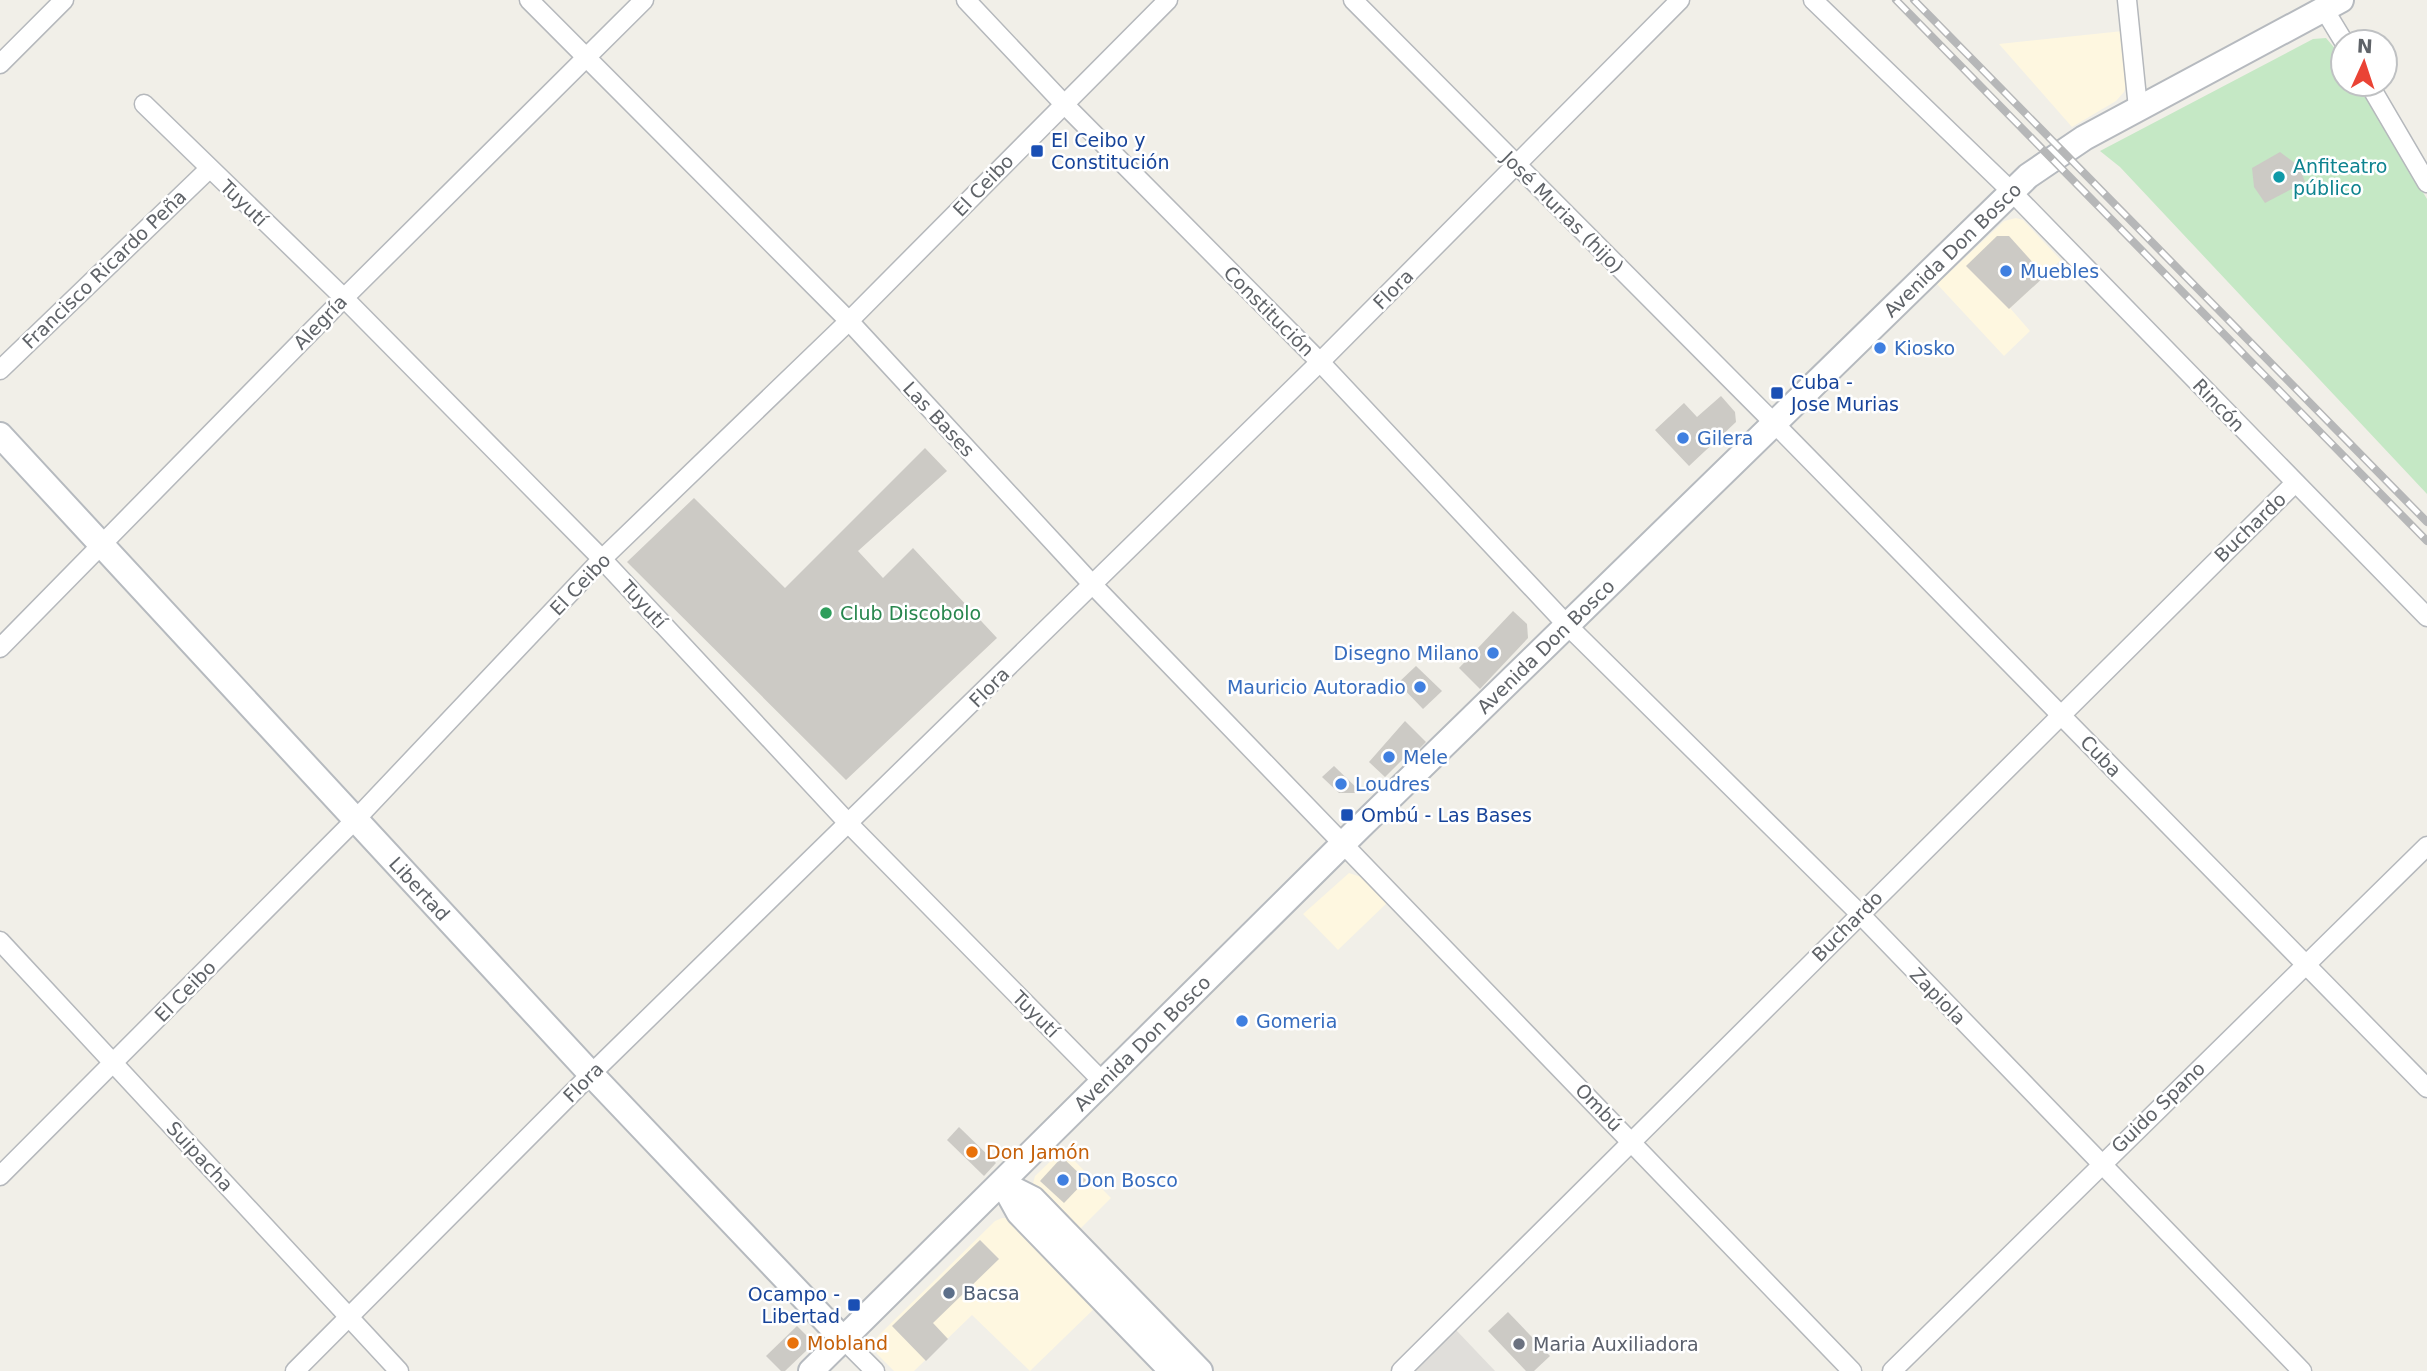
<svg xmlns="http://www.w3.org/2000/svg" width="2427" height="1371" viewBox="0 0 2427 1371" font-family="'DejaVu Sans',sans-serif">
  <style>
    .commercial { fill: #fef7e0 }
    .industrial { fill: #e0deda }
    .green { fill: #c5e8c5 }
    .building { fill: #cccac5 }
    .lines { fill: none; stroke-linecap: round; stroke-linejoin: round }
    .street-casing { stroke: #b5b8bc; stroke-width: 21 }
    .secondary-casing { stroke: #b6babf; stroke-width: 28 }
    .street { stroke: #fff; stroke-width: 18 }
    .secondary { stroke: #fff; stroke-width: 24 }
    .rail-casing { stroke: #b6b7b8; stroke-width: 8 }
    .rail { stroke: #fff; stroke-width: 5; stroke-dasharray: 16; stroke-linecap: butt }
    .transit-dot { fill: #1a4fb4; stroke: #fff; stroke-width: 2.5 }
    .culture-dot { fill: #0f9aa8; stroke: #fff; stroke-width: 2.5 }
    .shop-dot { fill: #3f7fe0; stroke: #fff; stroke-width: 2.5 }
    .leisure-dot { fill: #2e9e5b; stroke: #fff; stroke-width: 2.5 }
    .food-dot { fill: #e8710a; stroke: #fff; stroke-width: 2.5 }
    .service-dot { fill: #5c6f8a; stroke: #fff; stroke-width: 2.5 }
    .worship-dot { fill: #6b7280; stroke: #fff; stroke-width: 2.5 }
    .labels { text-anchor: middle; dominant-baseline: central; stroke-width: 5; stroke-linejoin: round; paint-order: stroke }
    .transit-label { font-size: 19px; fill: #164399; stroke: #fff; text-anchor: start }
    .culture-label { font-size: 19px; fill: #0d838f; stroke: #fff; text-anchor: start }
    .street-label { font-size: 19px; fill: #5f6368; stroke: #fff }
    .shop-label { font-size: 19px; fill: #366cbe; stroke: #fff; text-anchor: start }
    .leisure-label { font-size: 19px; fill: #27864d; stroke: #fff; text-anchor: start }
    .food-label { font-size: 19px; fill: #c56008; stroke: #fff; text-anchor: start }
    .service-label { font-size: 19px; fill: #4e5e75; stroke: #fff; text-anchor: start }
    .worship-label { font-size: 19px; fill: #5b616d; stroke: #fff; text-anchor: start }
  </style>
  <rect width="100%" height="100%" fill="#f1efe8"/>
  <g class="commercial">
    <polygon points="2123,31 2127,84 2124,92 2116,101 2072,127 1999,44"/>
    <polygon points="2016,218 2023,220 2061,260 2010,308 2030,331 2004,356 1937,284 2004,221"/>
    <polygon points="1349,873 1361,877 1387,903 1338,950 1303,914"/>
    <polygon points="1063,1149 1111,1198 1077,1232 1032,1187 1035,1176"/>
    <polygon points="1002,1218 1010,1218 1099,1304 1030,1371 972,1315 914,1371 894,1371 877,1354 874,1346 876,1338 995,1221"/>
  </g>
  <polygon class="industrial" points="1456,1330 1495,1371 1413,1371"/>
  <polygon class="green" points="2326,38 2343,58 2343,84 2358,84 2427,199 2427,494 2120,167 2100,151 2313,39"/>
  <g class="building">
    <polygon points="2280,152 2299,166 2305,182 2265,203 2254,187 2252,168"/>
    <polygon points="1997,236 2009,236 2045,276 2009,309 1966,266"/>
    <polygon points="1721,396 1735,412 1736,422 1689,466 1655,430 1684,403 1697,417"/>
    <polygon points="925,448 947,471 858,551 883,578 913,548 997,638 846,780 627,562 694,498 785,588"/>
    <polygon points="1513,611 1527,624 1528,638 1480,689 1459,668"/>
    <polygon points="1416,666 1442,691 1423,709 1398,683"/>
    <polygon points="1405,721 1426,742 1413,755 1410,752 1385,777 1369,762"/>
    <polygon points="1334,766 1362,793 1339,793 1322,777"/>
    <polygon points="959,1127 996,1163 984,1176 947,1140"/>
    <polygon points="1062,1157 1086,1180 1064,1203 1040,1181"/>
    <polygon points="980,1240 999,1259 933,1323 948,1339 926,1361 892,1326"/>
    <polygon points="1508,1312 1550,1356 1534,1371 1526,1371 1488,1331"/>
    <polygon points="797,1326 809,1338 808,1349 785,1371 781,1371 766,1356"/>
  </g>
  <g class="lines">
    <defs>
      <g id="street">
        <polyline points="529,0 849,321 1092,584 1852,1371"/>
        <polyline points="966,0 1063,103 1320,362 1568,626 1859,913 2302,1371"/>
        <polyline points="1353,0 1774,423 2427,1088"/>
        <polyline points="1813,0 2011,191 2427,617"/>
        <polyline points="2127,0 2138,108"/>
        <polyline points="2324,9 2344,42"/>
        <polyline points="0,64 64,0"/>
        <polyline points="2369,84 2427,183"/>
        <polyline points="144,104 344,298 602,559 850,825 1105,1084"/>
        <polyline points="0,370 209,169"/>
        <polyline points="0,648 344,298 644,0"/>
        <polyline points="0,941 399,1371"/>
        <polyline points="0,1176 357,818 602,559 849,321 1168,0"/>
        <polyline points="843,1339 875,1371"/>
        <polyline points="295,1371 591,1074 1320,362 1680,0"/>
        <polyline points="1401,1371 2295,483"/>
        <polyline points="1892,1371 2427,846"/>
      </g>
      <g id="secondary">
        <path id="s1" d="M0 435 591 1074 843 1339"/>
        <polyline points="1003,1184 1033,1199 1200,1371"/>
        <polyline points="1003,1184 1019,1213 1172,1371"/>
        <path id="s2" d="M811 1371 1359 828 2028 176 2084 138 2341 0"/>
      </g>
    </defs>
    <use href="#street" class="street-casing"/>
    <use href="#secondary" class="secondary-casing"/>
    <use href="#street" class="street"/>
    <use href="#secondary" class="secondary"/>
    <defs>
      <g id="rail">
        <polyline points="1896,0 2427,541"/>
        <polyline points="1914,0 2427,522"/>
      </g>
    </defs>
    <use href="#rail" class="rail-casing"/>
    <use href="#rail" class="rail"/>
  </g>
  <g class="transit-dot">
    <rect x="1030" y="144" width="14" height="14" rx="3.5"/>
    <rect x="1770" y="386" width="14" height="14" rx="3.5"/>
    <rect x="1340" y="808" width="14" height="14" rx="3.5"/>
    <rect x="847" y="1298" width="14" height="14" rx="3.5"/>
  </g>
  <circle class="culture-dot" cx="2279" cy="177" r="7"/>
  <g class="shop-dot">
    <circle cx="2006" cy="271" r="7"/>
    <circle cx="1880" cy="348" r="7"/>
    <circle cx="1683" cy="438" r="7"/>
    <circle cx="1493" cy="653" r="7"/>
    <circle cx="1420" cy="687" r="7"/>
    <circle cx="1389" cy="757" r="7"/>
    <circle cx="1341" cy="784" r="7"/>
    <circle cx="1242" cy="1021" r="7"/>
    <circle cx="1063" cy="1180" r="7"/>
  </g>
  <circle class="leisure-dot" cx="826" cy="613" r="7"/>
  <g class="food-dot">
    <circle cx="972" cy="1152" r="7"/>
    <circle cx="793" cy="1343" r="7"/>
  </g>
  <circle class="service-dot" cx="949" cy="1293" r="7"/>
  <circle class="worship-dot" cx="1519" cy="1344" r="7"/>
  <g class="labels">
    <g class="transit-label">
      <text x="1051" y="140">El Ceibo y<tspan x="1051" dy="22">Constitución</tspan></text>
      <text x="1791" y="382">Cuba -<tspan x="1791" dy="22">Jose Murias</tspan></text>
      <text x="1361" y="815">Ombú - Las Bases</text>
      <text x="840" y="1294" text-anchor="end">Ocampo -<tspan x="840" dy="22">Libertad</tspan></text>
    </g>
    <g class="culture-label">
      <text x="2293" y="166">Anfiteatro<tspan x="2293" dy="22">público</tspan></text>
    </g>
    <g class="street-label">
      <text transform="translate(983 185) rotate(-46)">El Ceibo</text>
      <text transform="translate(244 203) rotate(44)">Tuyutí</text>
      <text transform="translate(1563 212) rotate(45)">José Murias (hijo)</text>
      <text stroke="none"><textPath href="#s2" startOffset="1600">Avenida Don Bosco</textPath></text>
      <text transform="translate(104 269) rotate(-44)">Francisco Ricardo Peña</text>
      <text transform="translate(1393 289) rotate(-45)">Flora</text>
      <text transform="translate(1269 311) rotate(45)">Constitución</text>
      <text transform="translate(320 322) rotate(-46)">Alegría</text>
      <text transform="translate(2219 405) rotate(46)">Rincón</text>
      <text transform="translate(939 419) rotate(47)">Las Bases</text>
      <text transform="translate(2250 527) rotate(-44)">Buchardo</text>
      <text transform="translate(580 584) rotate(-46)">El Ceibo</text>
      <text transform="translate(644 604) rotate(47)">Tuyutí</text>
      <text stroke="none"><textPath href="#s2" startOffset="1032">Avenida Don Bosco</textPath></text>
      <text transform="translate(989 687) rotate(-45)">Flora</text>
      <text transform="translate(2101 756) rotate(46)">Cuba</text>
      <text stroke="none"><textPath href="#s1" startOffset="618">Libertad</textPath></text>
      <text transform="translate(1847 926) rotate(-45)">Buchardo</text>
      <text transform="translate(185 991) rotate(-45)">El Ceibo</text>
      <text transform="translate(1938 996) rotate(46)">Zapiola</text>
      <text transform="translate(1036 1014) rotate(45)">Tuyutí</text>
      <text stroke="none"><textPath href="#s2" startOffset="466">Avenida Don Bosco</textPath></text>
      <text transform="translate(583 1082) rotate(-45)">Flora</text>
      <text transform="translate(1599 1107) rotate(46)">Ombú</text>
      <text transform="translate(2158 1107) rotate(-44)">Guido Spano</text>
      <text transform="translate(200 1156) rotate(47)">Suipacha</text>
    </g>
    <g class="shop-label">
      <text x="2020" y="271">Muebles</text>
      <text x="1894" y="348">Kiosko</text>
      <text x="1697" y="438">Gilera</text>
      <text x="1479" y="653" text-anchor="end">Disegno Milano</text>
      <text x="1406" y="687" text-anchor="end">Mauricio Autoradio</text>
      <text x="1403" y="757">Mele</text>
      <text x="1355" y="784">Loudres</text>
      <text x="1256" y="1021">Gomeria</text>
      <text x="1077" y="1180">Don Bosco</text>
    </g>
    <g class="leisure-label">
      <text x="840" y="613">Club Discobolo</text>
    </g>
    <g class="food-label">
      <text x="986" y="1152">Don Jamón</text>
      <text x="807" y="1343">Mobland</text>
    </g>
    <g class="service-label">
      <text x="963" y="1293">Bacsa</text>
    </g>
    <g class="worship-label">
      <text x="1533" y="1344">Maria Auxiliadora</text>
    </g>
  </g>
  <g transform="translate(2364 63) rotate(3)"><circle r="33" fill="#ffffff" stroke="#bfc1c3" stroke-width="2"/>
  <path d="M0-5L12 26L0 18L-12 26Z" fill="#ea4335"/>
  <text y="-10" font-size="19" font-weight="bold" text-anchor="middle" fill="#5f6368">N</text>
  </g>
</svg>
